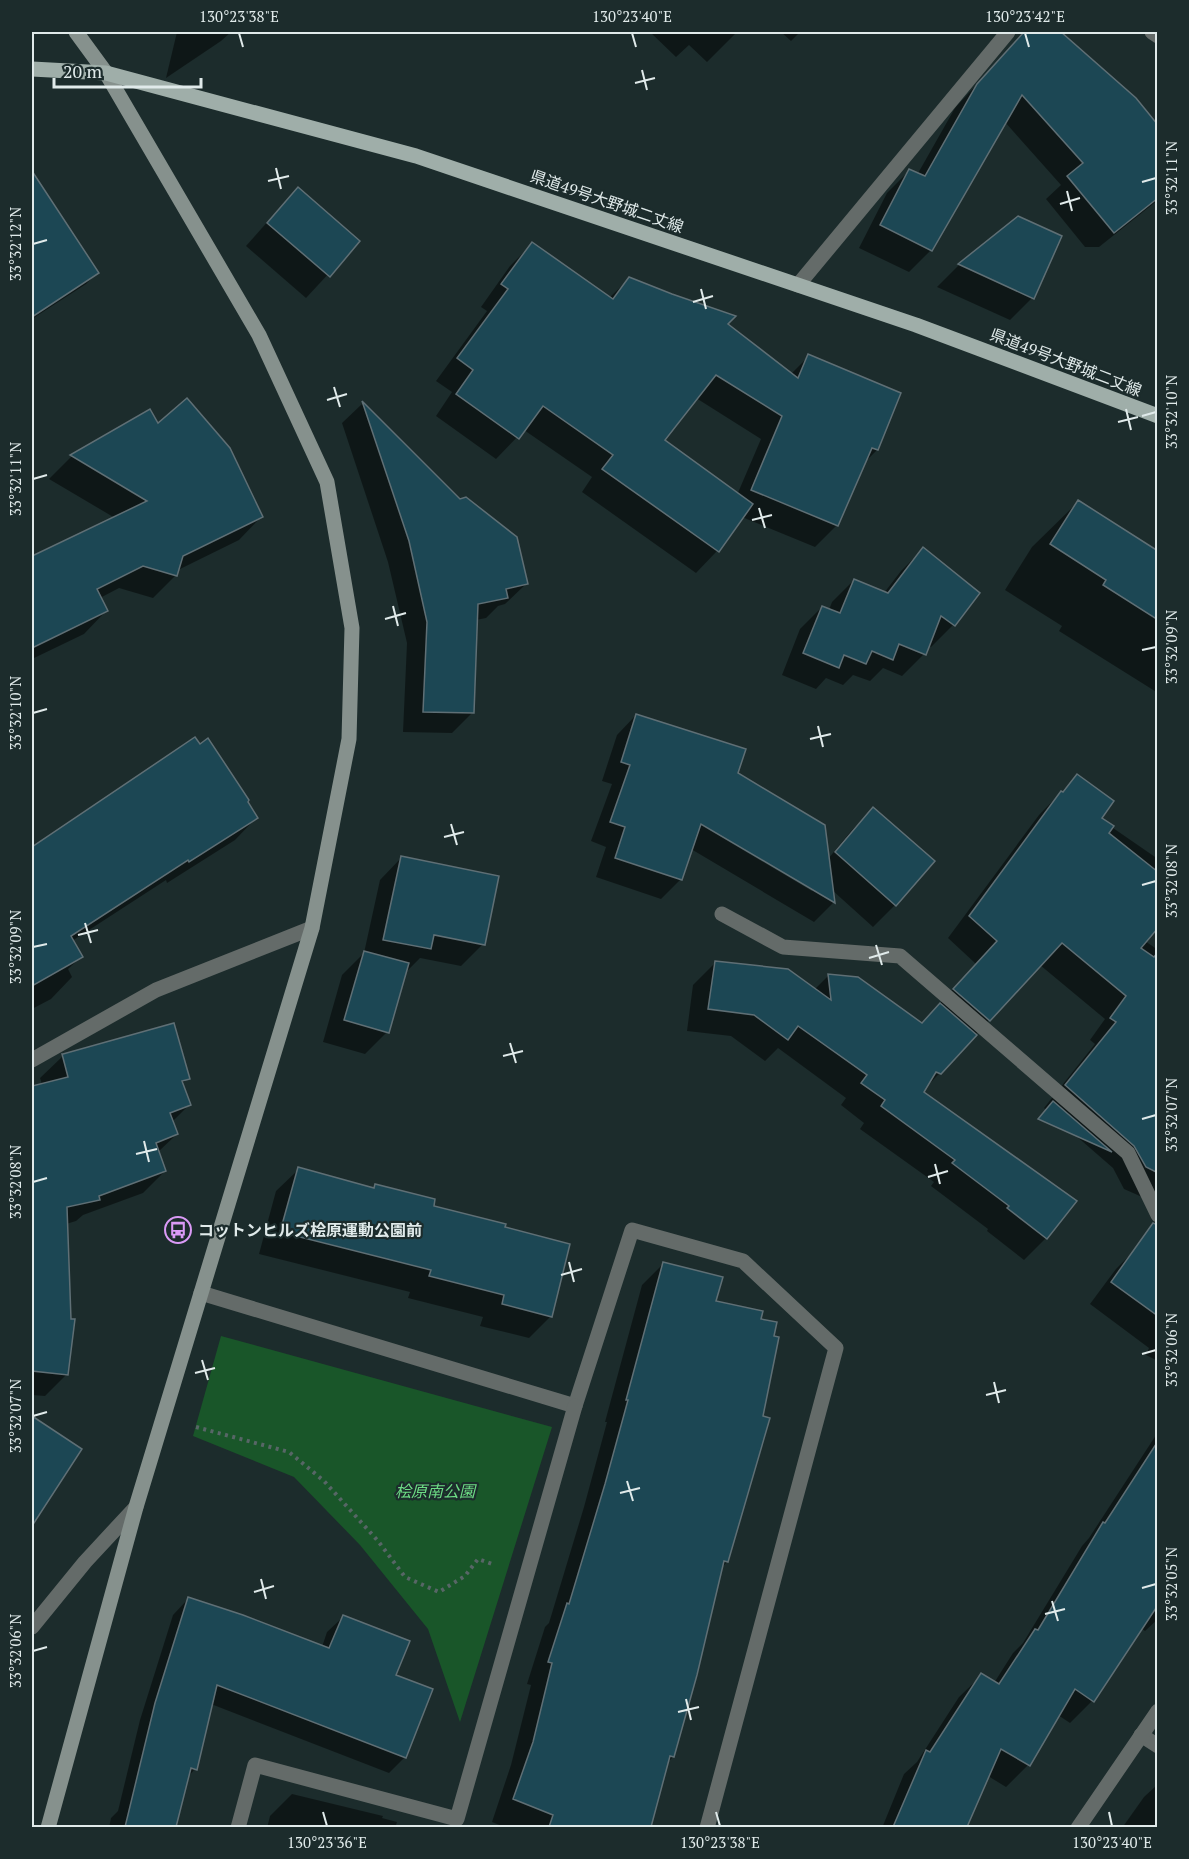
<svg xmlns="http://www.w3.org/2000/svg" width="1189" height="1859" viewBox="0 0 1189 1859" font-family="'PT Serif','Noto Sans JP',serif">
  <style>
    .green { fill: #195629 }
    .shadow { fill: #0007; fill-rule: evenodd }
    .building { fill: #1c4754; stroke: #5f6f75; stroke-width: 1.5 }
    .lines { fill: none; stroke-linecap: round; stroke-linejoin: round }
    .path { stroke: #576666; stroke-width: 4; stroke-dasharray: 3 4.5; stroke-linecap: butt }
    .street { stroke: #646b69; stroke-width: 15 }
    .secondary { stroke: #86918d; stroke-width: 15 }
    .primary { stroke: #9faea9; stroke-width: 15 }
    .ticks { fill: none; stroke: #e0eaea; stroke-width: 2 }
    .labels { text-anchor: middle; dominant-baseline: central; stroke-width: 4.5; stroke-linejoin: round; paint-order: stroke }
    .street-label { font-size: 16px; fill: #e0eaea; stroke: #1c2c2c }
    .poi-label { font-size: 16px; font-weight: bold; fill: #e0eaea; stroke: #1c2c2c; text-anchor: start }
    .park-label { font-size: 16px; font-style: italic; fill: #6ddc85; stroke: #1c2c2c }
    .neatline { fill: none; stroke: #e0eaea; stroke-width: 2 }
    .ticks-label { font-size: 15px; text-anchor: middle; fill: #e0eaea }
  </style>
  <rect width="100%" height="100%" fill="#1c2c2c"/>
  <polygon class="green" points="221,1336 552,1427 460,1722 428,1629 360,1545 294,1477 193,1436"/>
  <g class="shadow">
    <polygon points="177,32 231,32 221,41 166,78"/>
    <polygon points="650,32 737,32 707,62 689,45 676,57"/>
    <polygon points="781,32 800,32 791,41"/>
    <polygon points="1025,32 1059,32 1135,99 1158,127 1158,200 1099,247 1085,247 1046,199 1061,185 1005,122 931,250 909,272 859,248 887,193 909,171 917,175 955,108"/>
    <polygon points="32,173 97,273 86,284 32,319"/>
    <polygon points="299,189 358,242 306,298 246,246 277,211"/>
    <polygon points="1018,218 1032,298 1010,320 937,287 959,265"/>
    <path d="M532 244 609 298 630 278 726 325 791 374 809 356 899 394 877 450 864 463 837 525 815 547 742 517 717 551 696 573 582 492 592 477 524 430 496 459 436 416 452 392 436 381 487 311 481 307 510 266ZM696 398 761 439 737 495 663 441Z"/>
    <polygon points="362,404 459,501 526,584 505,604 498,606 486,618 476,620 473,712 452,733 403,732 407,643 388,562 342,423"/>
    <polygon points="149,411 158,426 261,517 239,540 178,570 176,575 153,598 119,588 100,598 106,611 84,634 32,659 32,558 115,518 49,479 71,457"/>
    <polygon points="1078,502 1158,553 1158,693 1059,631 1062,626 1005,590 1032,547"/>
    <polygon points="923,549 953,625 931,647 928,644 924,654 902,676 883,668 870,681 853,675 843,685 826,678 816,689 782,675 800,629 822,607 829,610 832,602 854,580 884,593 901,571"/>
    <path d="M636 715 736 774 828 859 851 831 873 809 895 905 873 927 832 890 833 903 814 922 691 849 681 879 661 899 596 877 606 847 591 841 612 784 602 781 617 735ZM695 819 812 888V891L694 821Z"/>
    <polygon points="195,739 246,802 256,818 235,840 167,883 166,880 72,941 81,957 68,969 72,977 51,999 32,1009 32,849"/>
    <polygon points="1077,776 1100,819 1158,859 1158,925 1145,941 1158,950 1158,1204 1124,1189 1113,1168 1044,1108 1095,1044 1090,1040 1105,1019 1040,965 922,1092 1074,1202 1046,1238 1024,1260 987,1231 988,1229 931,1186 934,1182 860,1129 864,1123 841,1105 846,1098 778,1048 765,1061 731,1036 687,1031 693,985 716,962 814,990 829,975 921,1024 976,964 948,938 1039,815"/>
    <polygon points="402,857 483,944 461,966 420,958 407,971 405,970 387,1032 365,1054 323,1042 342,975 364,953 380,880"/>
    <polygon points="63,1056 188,1078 182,1084 189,1105 172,1122 177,1134 158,1152 165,1171 143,1193 83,1215 76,1221 66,1224 69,1320 67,1374 45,1396 32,1395 32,1087 42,1084 40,1078"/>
    <polygon points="299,1169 373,1189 375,1186 432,1208 551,1316 529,1338 480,1326 483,1317 408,1298 410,1292 259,1254 276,1191"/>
    <polygon points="1138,1247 1158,1261 1158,1361 1146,1355 1149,1348 1090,1304 1116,1269"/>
    <polygon points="664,1263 715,1303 727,1562 721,1568 696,1675 673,1757 667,1763 650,1828 507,1828 492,1822 511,1765 531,1685 527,1684 545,1627 549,1623 584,1507 607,1422 605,1422 642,1285"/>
    <polygon points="32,1418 80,1449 32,1521"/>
    <polygon points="1158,1432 1158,1619 1145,1631 1141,1628 1092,1701 1070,1723 1058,1715 1028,1765 1006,1787 988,1776 966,1828 882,1828 904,1774 917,1762 959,1697 982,1675 994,1683 1013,1653 1023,1643 1082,1546 1089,1538"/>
    <polygon points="188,1599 322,1647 327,1632 343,1617 394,1676 405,1757 389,1773 211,1704 195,1769 188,1777 175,1828 109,1828 111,1818 118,1811 140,1720 173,1615"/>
    <polygon points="1158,1784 1158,1828 1122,1828 1144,1797"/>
    <polygon points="292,1794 383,1816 382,1818 397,1822 395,1828 267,1828 270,1816"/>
  </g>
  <g class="building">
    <polygon points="1024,32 1061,32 1136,98 1158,125 1158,198 1114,233 1067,176 1083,163 1022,95 932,251 880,225 909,169 925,176 977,84"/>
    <polygon points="32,171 99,273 32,317"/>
    <polygon points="298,187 360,241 330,277 267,223"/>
    <polygon points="1018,216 1062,236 1034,299 958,264"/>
    <polygon points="532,242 613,299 629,277 672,294 736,316 728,324 798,378 808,354 901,393 878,450 872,448 838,526 751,490 782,416 716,375 665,440 753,504 719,552 602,469 613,455 543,406 519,439 456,394 473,370 457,358 508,289 501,284"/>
    <polygon points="187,398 230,448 263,517 183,556 177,576 143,566 97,589 108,611 32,648 32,556 147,501 70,455 150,409 158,423"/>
    <polygon points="362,401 460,499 466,497 517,537 528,584 506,589 508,598 478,604 474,713 423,712 427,622 409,541"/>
    <polygon points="1078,500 1158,551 1158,620 1103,585 1106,580 1050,544"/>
    <polygon points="923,547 980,593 955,626 941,616 926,655 899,644 893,660 872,651 866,664 844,655 839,668 803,653 822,606 840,613 854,579 888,593"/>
    <polygon points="636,714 746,749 738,773 825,825 835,903 701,824 682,880 615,858 625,827 610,822 630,765 621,762"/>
    <polygon points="195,737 200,744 208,738 249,800 248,802 258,818 189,862 188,860 71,936 83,957 32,986 32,847"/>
    <polygon points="1077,774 1114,801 1102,818 1114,826 1109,833 1158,872 1158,928 1141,948 1154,957 1158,952 1158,1173 1146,1167 1134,1146 1065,1085 1116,1022 1110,1018 1126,996 1062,943 990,1021 953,989 997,941 969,916 1061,791 1063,792"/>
    <polygon points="873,807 935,861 896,906 835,852"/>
    <polygon points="401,856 499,876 485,945 434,935 431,949 383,940"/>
    <polygon points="364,951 409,963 389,1033 344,1020"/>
    <polygon points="715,961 788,969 831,1000 828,974 858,977 922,1023 940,1003 977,1035 941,1074 936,1072 924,1092 1077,1201 1047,1239 1007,1208 1009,1206 952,1163 955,1160 881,1106 885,1100 861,1083 867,1075 798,1026 788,1040 754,1015 708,1009"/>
    <polygon points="174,1023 190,1079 182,1081 191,1105 170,1113 178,1134 156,1143 166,1171 99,1196 100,1200 67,1207 71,1319 75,1319 68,1375 32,1371 32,1086 68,1077 62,1054 63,1054"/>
    <polygon points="1053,1101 1112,1152 1038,1119"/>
    <polygon points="298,1167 374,1188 375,1184 435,1199 434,1206 506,1224 505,1227 570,1244 552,1317 502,1304 504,1295 429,1276 431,1270 280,1232"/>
    <polygon points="1153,1223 1158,1225 1158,1316 1111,1282"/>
    <polygon points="663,1262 723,1277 716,1301 763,1311 761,1319 777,1322 774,1336 779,1337 763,1416 770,1418 728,1562 724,1561 697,1675 674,1757 670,1756 651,1827 549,1827 553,1815 513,1799 533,1742 552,1663 548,1662 567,1603 569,1604 605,1484 628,1400 626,1400"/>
    <polygon points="32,1416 82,1449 32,1526"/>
    <polygon points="1158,1441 1158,1605 1094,1702 1075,1689 1030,1766 1001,1749 967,1827 893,1827 926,1750 930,1752 981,1673 999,1684 1035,1629 1038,1630 1103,1522 1105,1523"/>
    <polygon points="188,1597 243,1615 329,1648 343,1615 410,1641 396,1675 433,1689 406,1758 217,1685 197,1770 191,1768 176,1827 125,1827 155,1703"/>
  </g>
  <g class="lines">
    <polyline class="path" points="196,1427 289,1452 324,1481 378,1541 405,1577 439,1592 465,1576 478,1559 495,1565"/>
    <g class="street">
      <polyline points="1152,32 1158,36"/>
      <polyline points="798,285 1008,32"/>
      <polyline points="722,914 783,947 900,956 1128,1153 1158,1215"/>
      <polyline points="32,1060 156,990 312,928"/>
      <polyline points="201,1293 575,1406 632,1230 743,1261 836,1348 707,1828"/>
      <polyline points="32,1627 85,1562 136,1507"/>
      <polyline points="1141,1735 1158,1746"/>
      <polyline points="238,1828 255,1765 457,1819 575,1406"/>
      <polyline points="1078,1828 1158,1711"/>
    </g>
    <polyline class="secondary" points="48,1828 136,1507 312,928 349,739 352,628 327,482 259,335 106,73 76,32"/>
    <polyline class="primary" points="32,69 106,73 416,156 916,325 1158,416"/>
  </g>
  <path class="ticks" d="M239 33 243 47M632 33 636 47M1025 33 1029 47M642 70 647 90M635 83 655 78M276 168 281 189M268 181 289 176M1142 182 1156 178M1067 191 1072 211M1060 204 1080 198M33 244 47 240M701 289 706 309M693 302 713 296M334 387 340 407M327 400 347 394M1126 409 1131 430M1142 416 1156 412M1118 422 1138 417M33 479 47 475M759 508 765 528M752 520 772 515M393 606 398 626M385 619 406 613M1142 650 1156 647M33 713 47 709M818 726 823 747M810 739 831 734M451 824 457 845M444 837 464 832M1142 885 1156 881M85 923 91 943M78 935 98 930M876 945 882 965M33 947 47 944M869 958 889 952M510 1043 516 1063M503 1056 523 1051M1142 1119 1156 1115M144 1141 149 1162M136 1154 157 1149M935 1164 940 1184M928 1177 948 1171M33 1182 47 1178M569 1262 574 1282M561 1275 582 1269M1142 1354 1156 1350M202 1360 208 1380M195 1373 215 1368M994 1382 999 1403M986 1395 1006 1390M33 1416 47 1412M627 1481 633 1501M620 1493 640 1488M261 1579 266 1599M1142 1588 1156 1584M254 1592 274 1586M1052 1601 1058 1621M1045 1614 1065 1609M33 1651 47 1647M686 1699 691 1720M678 1712 699 1707M323 1812 327 1826M716 1812 720 1826M1109 1812 1112 1826"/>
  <defs>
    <symbol id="bus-ring" viewBox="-11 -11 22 22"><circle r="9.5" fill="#1c2c2c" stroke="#da9af6" stroke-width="1.5"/><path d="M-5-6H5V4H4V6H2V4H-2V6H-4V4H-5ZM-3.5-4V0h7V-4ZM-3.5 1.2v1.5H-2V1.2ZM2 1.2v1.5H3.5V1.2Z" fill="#da9af6"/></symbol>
  </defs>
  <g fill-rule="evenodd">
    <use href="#bus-ring" x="163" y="1215" width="30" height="30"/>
  </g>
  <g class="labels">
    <g class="street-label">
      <text transform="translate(607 201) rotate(19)">県道49号大野城二丈線</text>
      <text transform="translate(1066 362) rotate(21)">県道49号大野城二丈線</text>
    </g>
    <g class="poi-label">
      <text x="198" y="1230">コットンヒルズ桧原運動公園前</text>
    </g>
    <g class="park-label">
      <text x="435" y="1491">桧原南公園</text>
    </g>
  </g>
  <rect width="1189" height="1859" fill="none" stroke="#1c2c2c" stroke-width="66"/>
  <path d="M54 78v9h147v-9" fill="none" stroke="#e0eaea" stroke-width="3"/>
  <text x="63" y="78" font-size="18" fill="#e0eaea" stroke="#1c2c2c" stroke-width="4.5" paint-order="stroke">20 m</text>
  <rect x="33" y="33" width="1123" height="1793" class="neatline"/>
  <g class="ticks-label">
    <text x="239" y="22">130°23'38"E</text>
    <text x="632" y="22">130°23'40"E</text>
    <text x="1025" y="22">130°23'42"E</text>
    <text transform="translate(1172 178) rotate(-90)" y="5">33°32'11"N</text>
    <text transform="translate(16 244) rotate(-90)" y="5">33°32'12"N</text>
    <text transform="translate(1172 412) rotate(-90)" y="5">33°32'10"N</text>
    <text transform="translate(16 479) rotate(-90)" y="5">33°32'11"N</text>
    <text transform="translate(1172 647) rotate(-90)" y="5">33°32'09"N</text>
    <text transform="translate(16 713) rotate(-90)" y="5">33°32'10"N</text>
    <text transform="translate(1172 881) rotate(-90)" y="5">33°32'08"N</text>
    <text transform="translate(16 947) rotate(-90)" y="5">33°32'09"N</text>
    <text transform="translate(1172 1115) rotate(-90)" y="5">33°32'07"N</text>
    <text transform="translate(16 1182) rotate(-90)" y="5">33°32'08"N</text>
    <text transform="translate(1172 1350) rotate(-90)" y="5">33°32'06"N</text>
    <text transform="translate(16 1416) rotate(-90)" y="5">33°32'07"N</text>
    <text transform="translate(1172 1584) rotate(-90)" y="5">33°32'05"N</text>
    <text transform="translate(16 1651) rotate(-90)" y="5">33°32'06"N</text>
    <text x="327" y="1848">130°23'36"E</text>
    <text x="720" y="1848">130°23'38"E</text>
    <text x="1112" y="1848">130°23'40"E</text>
  </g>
</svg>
